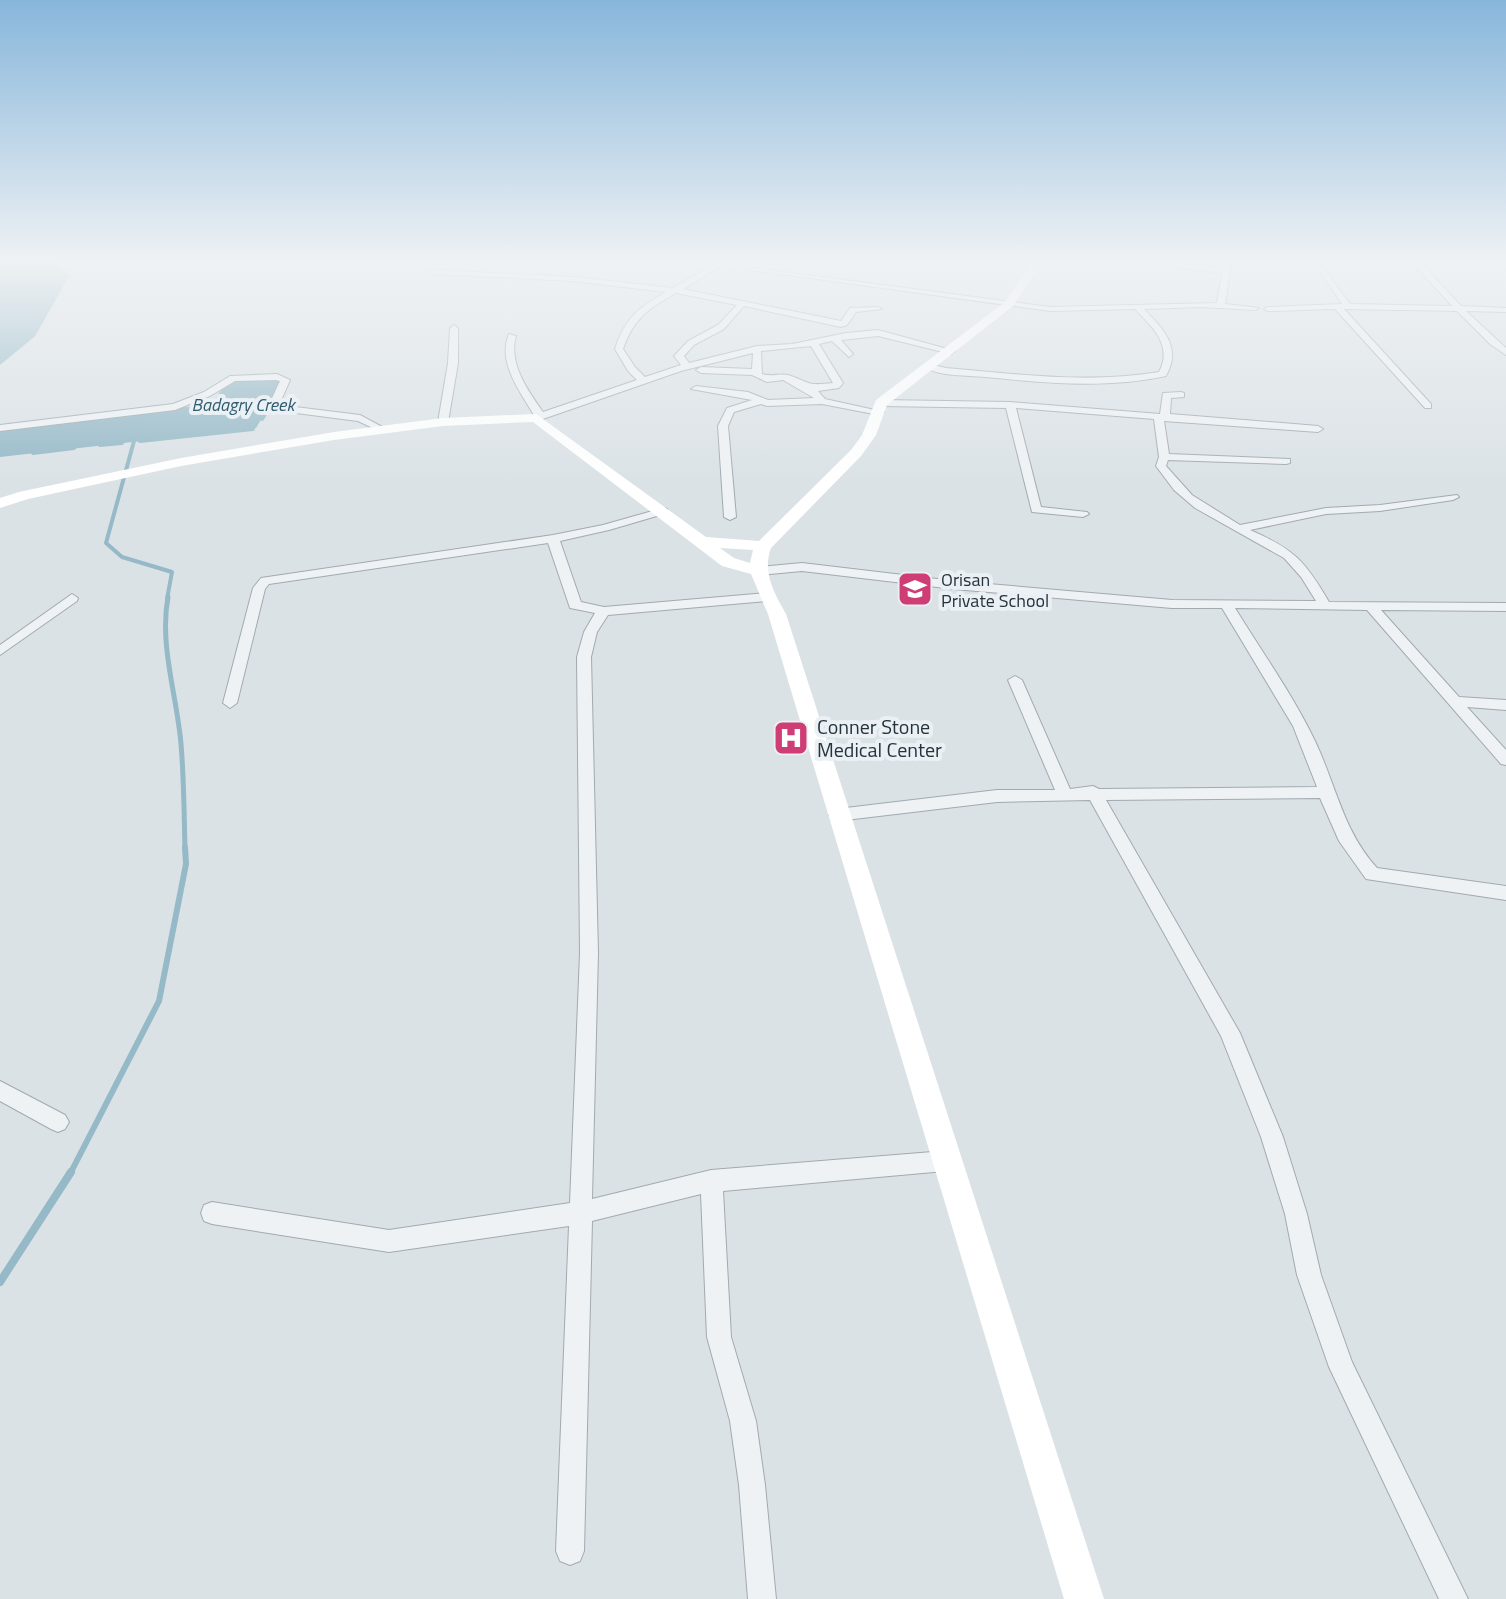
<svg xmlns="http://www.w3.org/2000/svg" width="1506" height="1599" viewBox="0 0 1506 1599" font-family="'Titillium Web',sans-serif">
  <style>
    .water { fill: #95b9c7 }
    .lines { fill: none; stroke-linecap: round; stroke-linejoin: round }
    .stream-far4 { stroke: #95b9c7; stroke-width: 3 }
    .stream-far3 { stroke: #95b9c7; stroke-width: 4 }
    .stream-far2 { stroke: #95b9c7; stroke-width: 5 }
    .stream-far1 { stroke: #95b9c7; stroke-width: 6 }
    .stream { stroke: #95b9c7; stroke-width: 8 }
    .street-casing { stroke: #a1aab0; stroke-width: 2 }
    .street { fill: #eef2f4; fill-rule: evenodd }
    .secondary { fill: #fff; fill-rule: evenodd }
    .labels { text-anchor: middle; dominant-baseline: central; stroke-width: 8; stroke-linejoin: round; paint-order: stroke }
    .far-water-label { font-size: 18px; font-style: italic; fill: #305c6f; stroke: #eaf0f4 }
    .far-poi-label { font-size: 18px; fill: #25333c; stroke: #eaf0f4; text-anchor: start }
    .poi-label { font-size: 20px; fill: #25333c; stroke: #eaf0f4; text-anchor: start }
  </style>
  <rect width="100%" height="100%" fill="#dbe2e6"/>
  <g class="water">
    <polygon points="0,261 51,261 68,275 34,335 0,363"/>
    <polygon points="230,379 284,382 256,428 0,457 0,430 211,408"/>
  </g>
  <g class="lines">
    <g class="stream-far4">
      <polyline points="0,363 34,335 68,275 51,261"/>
      <polyline points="253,380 279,382"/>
      <polyline points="211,408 228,382"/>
      <polyline points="268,408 273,400"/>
    </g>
    <g class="stream-far3">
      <polyline points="262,419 270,406"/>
      <polyline points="69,423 212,406"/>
      <polyline points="129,437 134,441 106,543 122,557 172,572 167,599"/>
      <polyline points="140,441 253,429"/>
      <polyline points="100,445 122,443"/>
      <polyline points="33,453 74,448"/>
    </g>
    <path class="stream-far2" d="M168 597C159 645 177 696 181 744 184 778 184 814 185 849"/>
    <polyline class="stream-far1" points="70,1174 159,1001 186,864 185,847"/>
    <polyline class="stream" points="0,1282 71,1172"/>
    <defs>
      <g id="street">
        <path d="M702 261H721L744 267 1050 307 1217 303 1222 273 1134 261H1155L1223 268 1227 262 1231 264 1225 304 1259 308 1255 310 1201 307 1144 309C1164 330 1182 347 1166 376 1106 389 1046 383 985 377 966 375 941 377 924 367L929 364 946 368C1017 374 1088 384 1159 372 1173 345 1153 328 1135 309L1050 311 721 266 683 289 841 321 850 308 878 307 882 309 856 312 847 325 841 327 744 306 724 329 694 345 684 356 689 363 757 346 792 344 846 333 878 330 955 351 951 354 878 336 841 340 853 354 849 357 832 341 819 344 843 383 839 388 818 391 825 399 884 412 879 415 822 404 767 406 761 404 734 412 728 426 736 517 730 520 724 517 718 426 727 408 752 400 691 389 696 386 748 392 768 400 814 398 783 380 767 382 752 375 701 373 696 370 701 367 752 369 753 353 681 371 540 420H532L531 418 534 415C520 392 497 362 509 334L516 336C508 363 528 391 543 412L637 380 628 371 615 349C625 318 638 308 666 292L573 281 433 274 429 272 433 270 573 277 673 288 713 265ZM676 293 737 305 718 325 688 341 676 354 674 356 681 365 645 377 635 367 623 349C634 318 648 309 676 293ZM811 346 833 383C805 386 812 383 788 375 779 373 771 377 762 374L761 351Z"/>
        <polygon points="1411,261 1419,261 1461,306 1506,308 1506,312 1466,311 1506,348 1506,355 1490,344 1457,311 1344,309 1431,404 1431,408 1425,408 1335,309 1268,311 1264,309 1268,307 1342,304 1318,268 1322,266 1350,304 1452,306"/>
        <polygon points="454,325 458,328 458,363 448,422 443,425 438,422 448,363 450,328"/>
        <polygon points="277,374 290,380 279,405 360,415 386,429 381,432 358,421 273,410 269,405 280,381 276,380 235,381 210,396 175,410 0,431 0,425 173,404 204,392 230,376"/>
        <path d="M1181 392 1184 393V397L1171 398 1170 414 1318 426 1323 429 1318 432 1164 421 1169 454 1290 459V463L1286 464 1168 460 1166 466 1192 495 1240 525 1326 508 1380 505 1457 495 1459 497 1453 500 1380 511 1326 514 1250 530C1294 549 1305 561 1329 602L1506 603V611L1381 610 1459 697 1506 700V710L1467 707 1506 750V765L1501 764 1367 610 1235 608C1262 652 1293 695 1315 741 1336 785 1343 831 1377 868L1506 886V900L1366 879 1339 841 1320 798 1106 800 1240 1033 1283 1137 1307 1214 1321 1275 1352 1362 1468 1599H1439L1329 1367 1297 1275 1285 1214 1261 1137 1221 1036 1090 800 997 802 837 821 829 815 837 809 997 790H1055L1008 680 1015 676 1022 680 1070 789 1093 786 1099 789 1317 787 1293 726 1222 608H1172L954 589 802 571 758 575 752 571 758 567 802 563 954 581 1172 600 1316 601 1301 577 1284 558 1195 508 1174 490 1156 466 1159 457 1154 419 1016 408 1041 507 1087 512 1089 514 1083 517 1032 512 1006 408 881 406 876 403 881 400 1010 402 1160 414 1163 393Z"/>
        <polygon points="663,508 667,509 667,513 609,530 560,541 581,602 604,607 767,593 773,597 767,601 608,615 597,632 591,657 598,953 592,1199 711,1170 945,1151 953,1154 956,1161 953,1168 945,1171 723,1191 731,1337 756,1421 765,1485 776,1599 748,1599 739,1485 730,1421 707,1337 701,1194 592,1221 584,1551 580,1561 570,1565 560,1561 556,1551 569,1226 389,1252 212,1224 204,1221 201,1213 204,1205 212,1202 389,1230 570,1203 580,953 577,657 584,632 595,613 570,608 569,605 548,543 269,584 265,589 237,703 230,708 223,703 253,588 261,578 553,535 603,525"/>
        <polygon points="72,594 78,598 77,601 0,655 0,645"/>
        <polygon points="0,1081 65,1115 69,1122 65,1129 58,1132 51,1129 0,1101"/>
      </g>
    </defs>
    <use href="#street" class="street-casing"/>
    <use href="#street" class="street"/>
    <path class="secondary" d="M1033 261H1043L1013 306 887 405 876 435 861 456 771 548C762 572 774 593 786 614L1104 1599H1064L768 614 751 574 722 566 533 422 443 426 334 440 181 466 28 499 0 508V498L19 492 181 458 334 432 443 418 536 414 706 537 759 541 851 450 862 435 876 400 1005 302ZM720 548 753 550 750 563 734 558Z"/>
  </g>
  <linearGradient id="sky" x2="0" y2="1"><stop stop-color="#87b6db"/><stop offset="0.54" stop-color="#eff2f4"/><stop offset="1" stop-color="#eff2f4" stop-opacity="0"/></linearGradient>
  <rect width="1506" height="484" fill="url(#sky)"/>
  <defs>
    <symbol id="school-square" viewBox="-11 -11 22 22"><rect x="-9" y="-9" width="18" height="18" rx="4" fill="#ce3d76" stroke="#eaf0f4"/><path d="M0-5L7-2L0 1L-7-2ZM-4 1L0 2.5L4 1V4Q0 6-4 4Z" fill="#fff"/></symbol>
    <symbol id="hospital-square" viewBox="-11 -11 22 22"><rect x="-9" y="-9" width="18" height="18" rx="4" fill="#ce3d76" stroke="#eaf0f4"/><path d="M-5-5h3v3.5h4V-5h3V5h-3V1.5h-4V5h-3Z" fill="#fff"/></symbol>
  </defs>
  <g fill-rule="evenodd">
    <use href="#school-square" x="895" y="569" width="40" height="40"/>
    <use href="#hospital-square" x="771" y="718" width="40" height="40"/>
  </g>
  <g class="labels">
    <g class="far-water-label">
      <text x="243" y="404">Badagry Creek</text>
    </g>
    <g class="far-poi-label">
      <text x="941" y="579">Orisan<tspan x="941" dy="21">Private School</tspan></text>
    </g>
    <g class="poi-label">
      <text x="817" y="726">Conner Stone<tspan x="817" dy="23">Medical Center</tspan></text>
    </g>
  </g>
</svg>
